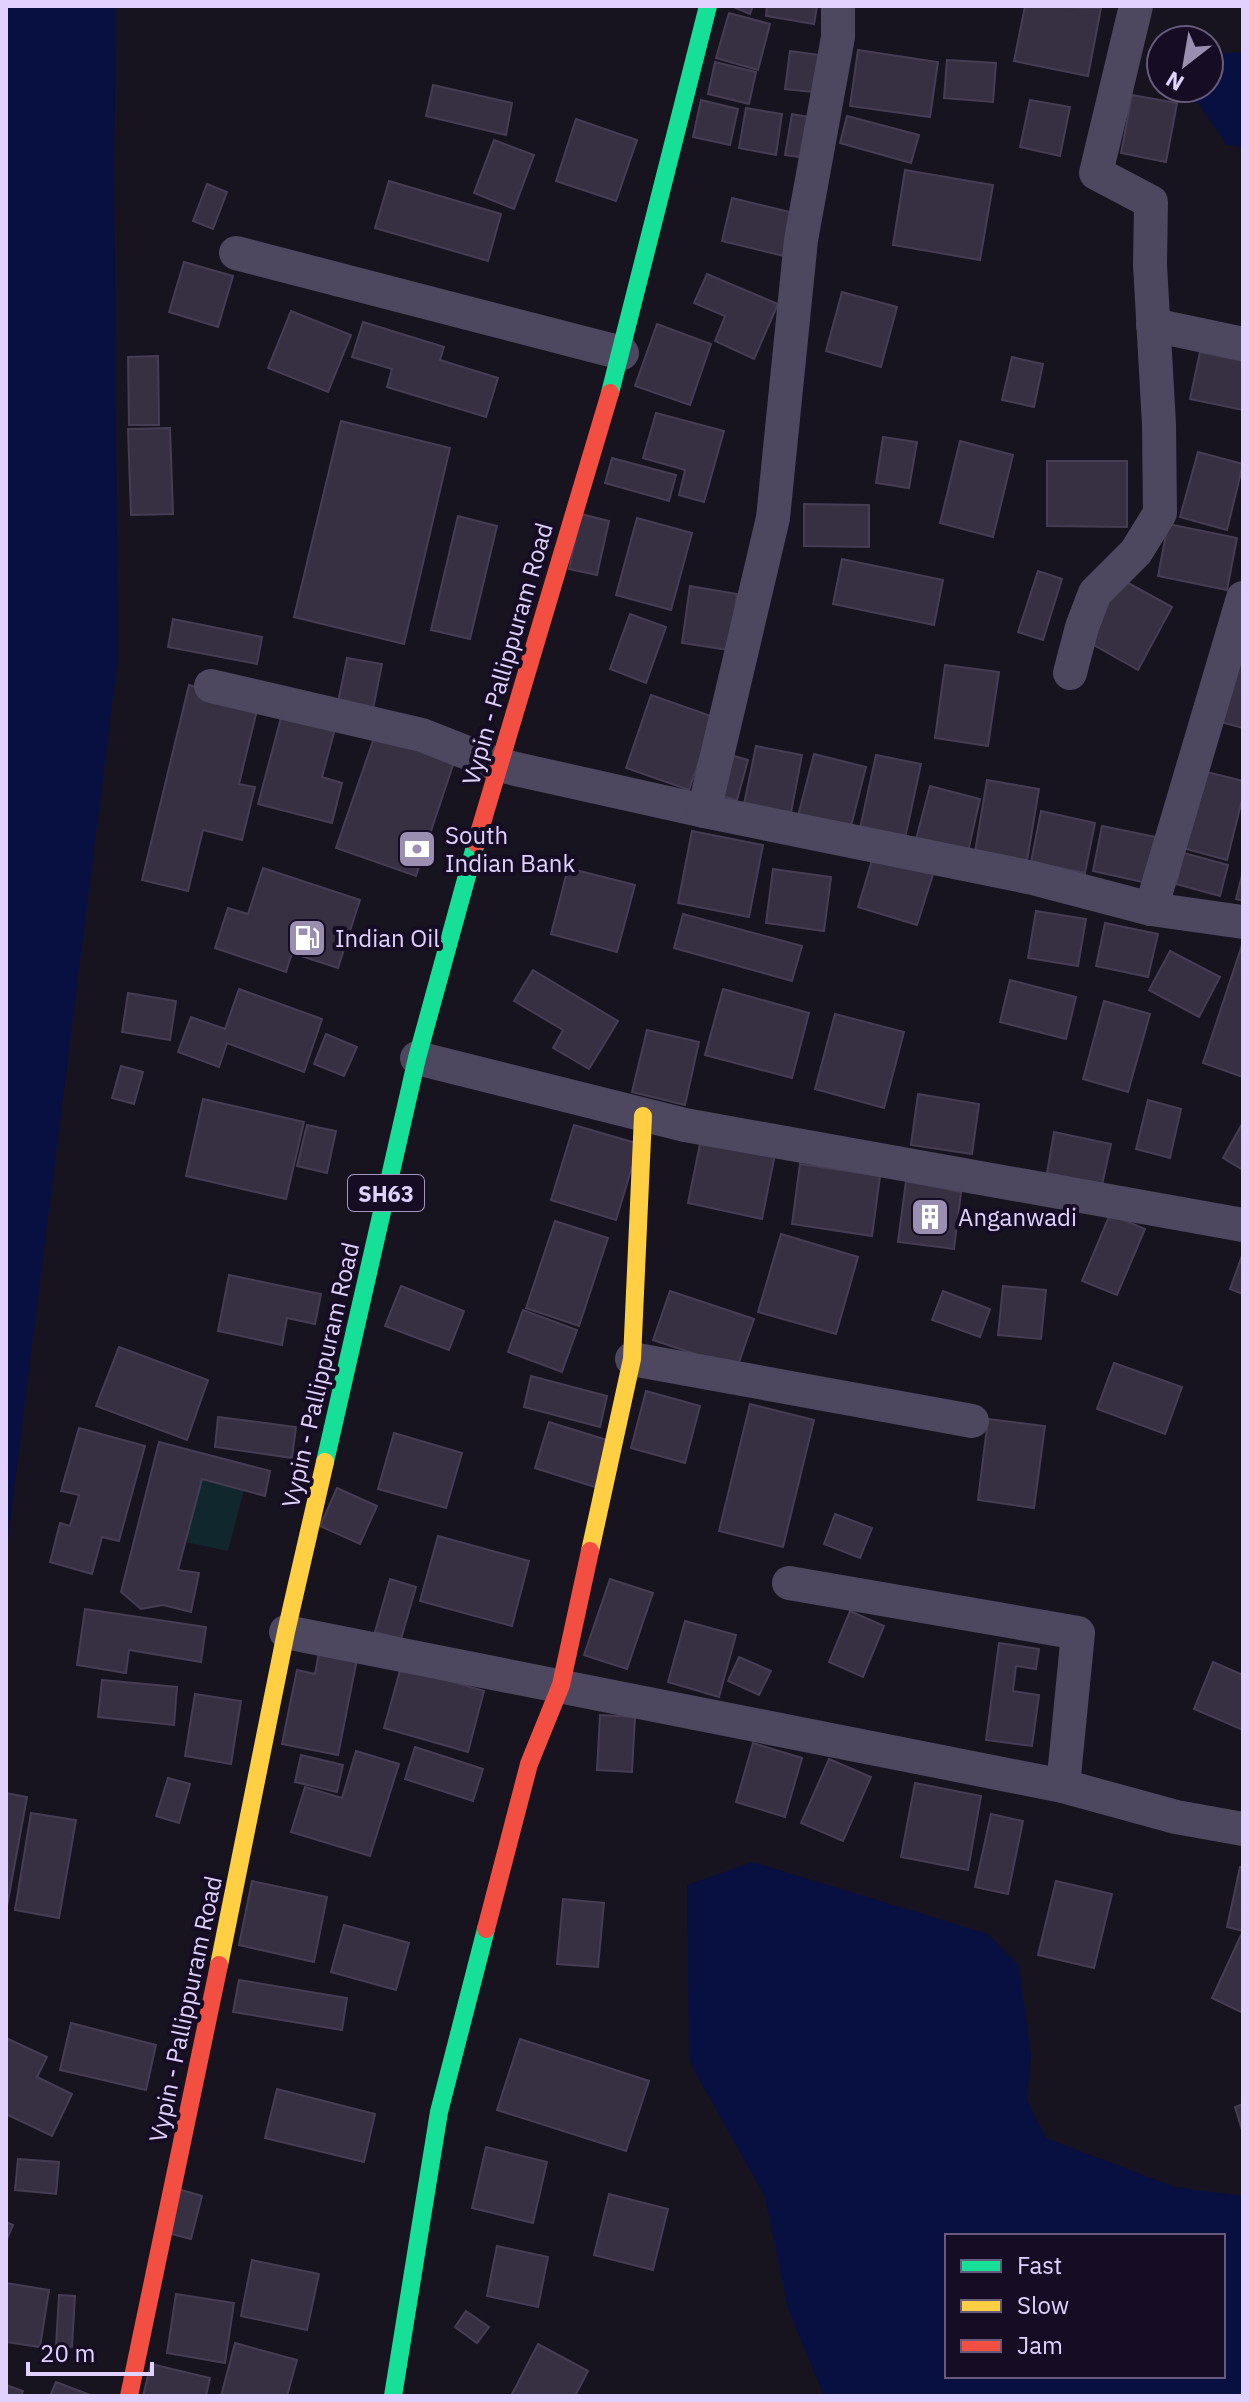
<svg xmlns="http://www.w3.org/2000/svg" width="1249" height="2402" viewBox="0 0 1249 2402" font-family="'IBM Plex Sans',sans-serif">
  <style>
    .green { fill: #11272e }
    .water { fill: #081042; fill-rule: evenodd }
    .building { fill: #373042; stroke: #463d54; stroke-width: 2 }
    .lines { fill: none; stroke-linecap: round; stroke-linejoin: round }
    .street { stroke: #4d4760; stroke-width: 34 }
    .fast { stroke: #16e098; stroke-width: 18 }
    .slow { stroke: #ffcf43; stroke-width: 18 }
    .jam { stroke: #f24e42; stroke-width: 18 }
    .labels { text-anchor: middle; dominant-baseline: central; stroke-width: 8; stroke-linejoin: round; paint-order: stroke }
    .shield { fill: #160d25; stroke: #a396be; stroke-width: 2 }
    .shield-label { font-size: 22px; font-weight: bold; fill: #e0d1ff }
    .street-label { font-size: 24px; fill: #e0d1ff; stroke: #160d25 }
    .poi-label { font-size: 24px; fill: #e0d1ff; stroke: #160d25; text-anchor: start }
  </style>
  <rect width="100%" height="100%" fill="#17131f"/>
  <polygon class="green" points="202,1479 244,1490 228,1551 185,1542"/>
  <g class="water">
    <polygon points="6,6 116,6 114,166 118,658 6,1555"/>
    <polygon points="1243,52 1243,148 1226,144 1188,89 1209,88 1209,68 1223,53"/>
    <path d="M753 1862 988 1934 1019 1966 1031 2055 1027 2100 1046 2138 1175 2187 1243 2196V2396H824L788 2309 765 2197 689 2061 687 1885ZM947 2236H1223V2376H947Z"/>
  </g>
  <g class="building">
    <polygon points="731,6 753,6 750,14"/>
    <polygon points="767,6 817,6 814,24 766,16"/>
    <polygon points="1025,6 1101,8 1088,76 1014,61"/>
    <polygon points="729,13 770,24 758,70 716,58"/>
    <polygon points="858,50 938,62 930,117 850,106"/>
    <polygon points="790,51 827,56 822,93 785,89"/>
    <polygon points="947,60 996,63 993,102 944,98"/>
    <polygon points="715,62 756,72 749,104 708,94"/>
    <polygon points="433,85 512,103 506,135 426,116"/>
    <polygon points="1132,95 1177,103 1166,162 1121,153"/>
    <polygon points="701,100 738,109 730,145 693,137"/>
    <polygon points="1030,100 1070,107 1060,156 1020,147"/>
    <polygon points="746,108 782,114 776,155 739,148"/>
    <polygon points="792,114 820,119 813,159 785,155"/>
    <polygon points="847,116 919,135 911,163 840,143"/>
    <polygon points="576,119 637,140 616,201 556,181"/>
    <polygon points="494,140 534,155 514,209 474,193"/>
    <polygon points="905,170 993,185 980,260 893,245"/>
    <polygon points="389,181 501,214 488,261 375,228"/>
    <polygon points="207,184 227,192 213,229 193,221"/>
    <polygon points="732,198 794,213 784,256 722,241"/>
    <polygon points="184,262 233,276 218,327 169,312"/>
    <polygon points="707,274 778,304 754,359 715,341 725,316 694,303"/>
    <polygon points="842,292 897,307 881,367 826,351"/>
    <polygon points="291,311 351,335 328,392 268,368"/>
    <polygon points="363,322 444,347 440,360 498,378 486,417 387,387 392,369 352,357"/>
    <polygon points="657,324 711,344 690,405 635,386"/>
    <polygon points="1200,352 1243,361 1243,410 1190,399"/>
    <polygon points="158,356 159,425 129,425 128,357"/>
    <polygon points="1012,357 1043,364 1034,407 1002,400"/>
    <polygon points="656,413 724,431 704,502 679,495 685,470 643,458"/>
    <polygon points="341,421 450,448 404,644 294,617"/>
    <polygon points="170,428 173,514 131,515 128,429"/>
    <polygon points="883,437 917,442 909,488 876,483"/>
    <polygon points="960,441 1013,455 993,537 940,523"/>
    <polygon points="1198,452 1243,464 1227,530 1180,517"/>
    <polygon points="612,458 676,475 669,501 605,483"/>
    <polygon points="1047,461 1127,461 1127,527 1047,526"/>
    <polygon points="804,504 869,505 869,547 804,546"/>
    <polygon points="581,514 609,521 597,575 569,569"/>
    <polygon points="458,516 497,526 470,639 431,630"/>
    <polygon points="637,518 692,533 671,610 616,595"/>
    <polygon points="1168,524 1237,538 1227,590 1158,576"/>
    <polygon points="842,559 943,580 934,625 833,604"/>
    <polygon points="1038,571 1062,579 1043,640 1018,632"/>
    <polygon points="1119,578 1172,607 1138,670 1085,640"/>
    <polygon points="690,586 737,594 729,650 682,643"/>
    <polygon points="630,614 666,627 646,683 610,669"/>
    <polygon points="173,619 262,637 257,664 168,647"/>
    <polygon points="1243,649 1243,728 1217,721"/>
    <polygon points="347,658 382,664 371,719 336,712"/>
    <polygon points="945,665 999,672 988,746 935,738"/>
    <polygon points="189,685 259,702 239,784 255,787 242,840 203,830 188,891 142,880"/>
    <polygon points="651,695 714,717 689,790 626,768"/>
    <polygon points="282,714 335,729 322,777 342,783 332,823 258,804"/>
    <polygon points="375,735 454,762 416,876 336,848"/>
    <polygon points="756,746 802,755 790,818 743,809"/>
    <polygon points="727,754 748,760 737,800 717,795"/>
    <polygon points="814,754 866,767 850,830 798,816"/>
    <polygon points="876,755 921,764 904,843 859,833"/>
    <polygon points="1199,770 1243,781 1243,796 1227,860 1179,847"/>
    <polygon points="987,780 1039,789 1027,861 975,852"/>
    <polygon points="930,786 980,799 967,856 915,843"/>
    <polygon points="1041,811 1095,823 1085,873 1031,862"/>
    <polygon points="1102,826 1156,837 1147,883 1093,871"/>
    <polygon points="692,831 763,845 749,917 678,903"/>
    <polygon points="875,850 935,868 917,925 858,907"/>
    <polygon points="1184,853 1228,865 1220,896 1176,884"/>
    <polygon points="263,868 360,900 338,968 292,953 286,972 215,948 228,908 248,914"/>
    <polygon points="568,868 635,885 617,952 551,934"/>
    <polygon points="773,869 831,877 824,931 766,923"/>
    <polygon points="1243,871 1243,901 1236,899"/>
    <polygon points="1036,911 1086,919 1078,966 1028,958"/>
    <polygon points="683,914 802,946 792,981 674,948"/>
    <polygon points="1105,923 1158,934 1148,977 1096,966"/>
    <polygon points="1243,942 1243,1077 1203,1063"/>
    <polygon points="1170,951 1220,977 1199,1017 1149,990"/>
    <polygon points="533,970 618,1021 589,1069 553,1048 563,1030 514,1001"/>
    <polygon points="1010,980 1076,997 1066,1039 1000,1022"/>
    <polygon points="239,989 322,1019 304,1072 227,1043 219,1067 178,1052 191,1017 225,1029"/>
    <polygon points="723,989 809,1013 792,1078 705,1055"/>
    <polygon points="128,993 176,1001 170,1040 122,1032"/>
    <polygon points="1104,1001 1150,1014 1128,1092 1083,1079"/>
    <polygon points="835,1014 904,1032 884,1108 815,1089"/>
    <polygon points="647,1030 699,1042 685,1105 632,1092"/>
    <polygon points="326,1034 357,1047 344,1076 314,1064"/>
    <polygon points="121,1066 143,1072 134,1104 112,1098"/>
    <polygon points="918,1094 979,1104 972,1154 911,1145"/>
    <polygon points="203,1099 304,1122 286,1199 186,1176"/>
    <polygon points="1148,1100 1181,1109 1170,1158 1136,1149"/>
    <polygon points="1243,1122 1243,1170 1223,1158"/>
    <polygon points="307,1125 336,1131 327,1173 297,1166"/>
    <polygon points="574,1125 639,1144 616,1220 551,1200"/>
    <polygon points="1054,1132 1111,1144 1102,1185 1047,1173"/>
    <polygon points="701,1139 775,1154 762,1219 688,1203"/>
    <polygon points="800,1164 880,1176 872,1236 792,1224"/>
    <polygon points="906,1181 961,1192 954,1249 898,1242"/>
    <polygon points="1110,1214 1145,1229 1117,1295 1082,1281"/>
    <polygon points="555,1221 608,1238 579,1326 526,1308"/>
    <polygon points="781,1234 858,1257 836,1334 758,1312"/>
    <polygon points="1243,1253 1243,1294 1230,1289"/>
    <polygon points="229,1275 321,1294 315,1324 287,1318 282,1345 218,1331"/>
    <polygon points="401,1286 464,1311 449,1350 385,1326"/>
    <polygon points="1003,1286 1046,1290 1041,1339 998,1335"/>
    <polygon points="670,1291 754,1319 737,1368 653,1340"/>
    <polygon points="943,1291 990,1309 980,1337 932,1320"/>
    <polygon points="523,1310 577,1330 562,1372 508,1352"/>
    <polygon points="119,1347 208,1380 187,1440 96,1406"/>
    <polygon points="1114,1363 1182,1387 1165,1434 1097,1409"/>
    <polygon points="531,1376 607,1396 600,1427 524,1407"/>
    <polygon points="646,1391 700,1406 685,1463 631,1448"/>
    <polygon points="750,1404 814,1420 783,1547 719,1531"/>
    <polygon points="218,1417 296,1427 292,1458 215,1447"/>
    <polygon points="988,1419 1045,1426 1034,1508 978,1500"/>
    <polygon points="549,1422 610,1441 595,1487 535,1468"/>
    <polygon points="79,1428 145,1446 119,1541 102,1537 92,1574 50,1562 60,1523 70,1526 79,1495 61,1491"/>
    <polygon points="394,1433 462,1453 446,1508 378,1489"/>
    <polygon points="159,1442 270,1471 265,1496 202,1479 178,1570 199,1573 191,1612 163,1605 141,1609 121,1592"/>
    <polygon points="337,1488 377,1506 360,1544 320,1526"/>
    <polygon points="835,1514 872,1528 860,1558 824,1544"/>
    <polygon points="438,1536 529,1561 512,1626 420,1601"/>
    <polygon points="390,1579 416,1587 401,1639 375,1632"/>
    <polygon points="610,1579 653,1593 627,1669 584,1655"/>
    <polygon points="85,1609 206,1627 201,1662 129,1650 126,1673 77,1665"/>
    <polygon points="850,1611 884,1626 863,1677 829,1662"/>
    <polygon points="685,1621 736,1635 719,1697 668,1682"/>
    <polygon points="321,1642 359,1649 338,1755 282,1744 297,1670 315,1674"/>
    <polygon points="999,1643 1039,1649 1036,1669 1016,1666 1013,1691 1039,1695 1032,1746 986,1740"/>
    <polygon points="739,1657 771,1671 759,1695 728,1681"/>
    <polygon points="1213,1662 1243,1675 1243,1730 1194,1709"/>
    <polygon points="401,1667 484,1691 468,1752 384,1728"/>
    <polygon points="102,1680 177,1687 174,1725 98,1717"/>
    <polygon points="195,1694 241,1701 231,1764 185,1756"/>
    <polygon points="600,1715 635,1717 632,1772 597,1770"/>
    <polygon points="753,1743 802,1758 785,1817 736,1802"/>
    <polygon points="415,1747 483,1769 473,1801 405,1779"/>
    <polygon points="356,1751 399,1764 370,1856 291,1832 305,1787 342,1798"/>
    <polygon points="301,1755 343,1765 337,1792 295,1782"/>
    <polygon points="829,1759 871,1777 843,1841 801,1823"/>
    <polygon points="168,1778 190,1784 179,1823 156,1816"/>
    <polygon points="915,1783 981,1796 968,1870 901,1857"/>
    <polygon points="6,1793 27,1797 6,1912"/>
    <polygon points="31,1813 76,1820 59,1918 15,1910"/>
    <polygon points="991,1814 1023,1821 1008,1894 975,1887"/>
    <polygon points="1240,1867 1243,1867 1243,1931 1227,1927"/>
    <polygon points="252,1881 327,1897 314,1962 239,1945"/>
    <polygon points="1056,1881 1112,1894 1094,1968 1038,1955"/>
    <polygon points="563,1899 604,1903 598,1967 557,1964"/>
    <polygon points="344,1925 409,1943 396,1990 331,1972"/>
    <polygon points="1241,1935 1243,1936 1243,2013 1212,1998"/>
    <polygon points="239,1980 347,1998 342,2030 233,2012"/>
    <polygon points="71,2023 156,2045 146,2090 60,2070"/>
    <polygon points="6,2038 47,2057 37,2077 72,2094 52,2136 6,2114"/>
    <polygon points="520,2039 649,2081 626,2151 497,2110"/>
    <polygon points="277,2089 375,2114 364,2162 265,2138"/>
    <polygon points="1243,2104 1243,2133 1235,2107"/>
    <polygon points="486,2147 547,2162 533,2223 472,2208"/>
    <polygon points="18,2159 59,2162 56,2194 15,2190"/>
    <polygon points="178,2189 202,2196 191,2239 168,2233"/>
    <polygon points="609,2194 668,2209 653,2270 594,2255"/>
    <polygon points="6,2222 13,2225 6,2241"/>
    <polygon points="497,2246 548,2257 538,2307 487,2296"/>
    <polygon points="252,2260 319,2274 307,2330 241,2316"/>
    <polygon points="6,2283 49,2290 40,2347 6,2342"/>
    <polygon points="176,2294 234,2303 225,2363 167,2353"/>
    <polygon points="59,2295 75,2296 72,2347 56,2346"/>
    <polygon points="466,2311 489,2327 477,2343 455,2327"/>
    <polygon points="235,2343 297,2360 287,2396 221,2396"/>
    <polygon points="538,2344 588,2371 575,2396 511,2396"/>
    <polygon points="151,2364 210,2378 206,2396 143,2396"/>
    <polygon points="56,2382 90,2395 90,2396 50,2396"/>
    <polygon points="6,2385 23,2391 21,2396 6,2396"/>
  </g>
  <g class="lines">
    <g class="street">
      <polyline points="236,253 622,353"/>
      <polyline points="1153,325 1243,344"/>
      <polyline points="1070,673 1082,627 1095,593 1136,552 1160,513 1159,424 1150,265 1151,202 1096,173 1136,6"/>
      <polyline points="211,686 422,735 498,765 704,811 1033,878 1151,909 1243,922"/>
      <polyline points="704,811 773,518 801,240 838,37 838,6"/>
      <polyline points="1151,909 1243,598"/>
      <polyline points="417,1058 685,1125 1243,1225"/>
      <polyline points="632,1359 972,1421"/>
      <polyline points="789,1583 1078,1633 1063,1786"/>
      <polyline points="286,1632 1063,1786 1176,1817 1243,1829"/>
    </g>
    <g class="fast">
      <polyline points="610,393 708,6"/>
      <polyline points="325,1462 417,1058 476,843"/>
      <polyline points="393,2396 439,2112 486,1929"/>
    </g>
    <g class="slow">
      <polyline points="590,1551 632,1359 643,1116"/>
      <polyline points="219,1965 286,1632 325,1462"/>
    </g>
    <g class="jam">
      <polyline points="476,843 610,393"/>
      <polyline points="486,1929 529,1764 561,1685 590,1551"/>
      <polyline points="129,2396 219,1965"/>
    </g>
  </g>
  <defs>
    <symbol id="bank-square" viewBox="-11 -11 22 22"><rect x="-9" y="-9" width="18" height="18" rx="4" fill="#9a8eb1" stroke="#160d25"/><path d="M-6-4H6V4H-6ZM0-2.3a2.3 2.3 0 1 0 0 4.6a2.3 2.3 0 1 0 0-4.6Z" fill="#fff"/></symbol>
    <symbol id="fuel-square" viewBox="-11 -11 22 22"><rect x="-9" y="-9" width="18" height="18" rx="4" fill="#9a8eb1" stroke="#160d25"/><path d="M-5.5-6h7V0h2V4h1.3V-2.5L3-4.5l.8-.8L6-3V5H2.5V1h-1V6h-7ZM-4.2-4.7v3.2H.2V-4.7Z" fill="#fff"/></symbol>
    <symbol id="building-square" viewBox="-11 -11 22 22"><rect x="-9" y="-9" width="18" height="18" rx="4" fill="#9a8eb1" stroke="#160d25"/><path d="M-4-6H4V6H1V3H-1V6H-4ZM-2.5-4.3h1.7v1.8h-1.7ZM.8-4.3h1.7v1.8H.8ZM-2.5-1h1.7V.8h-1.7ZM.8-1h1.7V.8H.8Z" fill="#fff"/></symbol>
  </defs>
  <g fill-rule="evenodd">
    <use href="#bank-square" x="395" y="827" width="44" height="44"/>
    <use href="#fuel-square" x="285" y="916" width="44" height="44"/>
    <use href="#building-square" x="908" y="1195" width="44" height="44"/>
  </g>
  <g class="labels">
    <rect class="shield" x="348" y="1175" width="76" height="36" rx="6"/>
    <g class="shield-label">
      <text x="386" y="1193">SH63</text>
    </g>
    <g class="street-label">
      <text transform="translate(507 654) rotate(-74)">Vypin - Pallippuram Road</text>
      <text transform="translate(320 1375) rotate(-77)">Vypin - Pallippuram Road</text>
      <text transform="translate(185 2009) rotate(-78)">Vypin - Pallippuram Road</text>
    </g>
    <g class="poi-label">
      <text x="445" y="835">South<tspan x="445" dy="28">Indian Bank</tspan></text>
      <text x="335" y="938">Indian Oil</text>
      <text x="958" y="1217">Anganwadi</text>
    </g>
  </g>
  <rect width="1249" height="2402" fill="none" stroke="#e0d1ff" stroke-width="16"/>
  <rect x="945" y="2234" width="280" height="144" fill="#160d25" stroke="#675b7c" stroke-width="2"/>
  <rect x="961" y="2260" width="40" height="12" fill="#16e098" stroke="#675b7c" stroke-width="2"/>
  <text x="1017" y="2274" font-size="24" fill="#e0d1ff">Fast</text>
  <rect x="961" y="2300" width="40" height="12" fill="#ffcf43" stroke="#675b7c" stroke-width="2"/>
  <text x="1017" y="2314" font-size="24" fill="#e0d1ff">Slow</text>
  <rect x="961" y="2340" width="40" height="12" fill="#f24e42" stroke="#675b7c" stroke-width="2"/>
  <text x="1017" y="2354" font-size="24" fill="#e0d1ff">Jam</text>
  <g transform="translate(1185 64) rotate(211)"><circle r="38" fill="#160d25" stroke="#675b7c" stroke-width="2"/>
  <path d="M0-6L14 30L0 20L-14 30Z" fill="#9a8eb1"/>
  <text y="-12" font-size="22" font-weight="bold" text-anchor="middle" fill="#e0d1ff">N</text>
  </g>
  <path d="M28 2362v12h124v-12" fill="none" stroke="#e0d1ff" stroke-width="4"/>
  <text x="40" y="2362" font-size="24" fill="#e0d1ff" stroke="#160d25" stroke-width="6" paint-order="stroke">20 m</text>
</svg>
